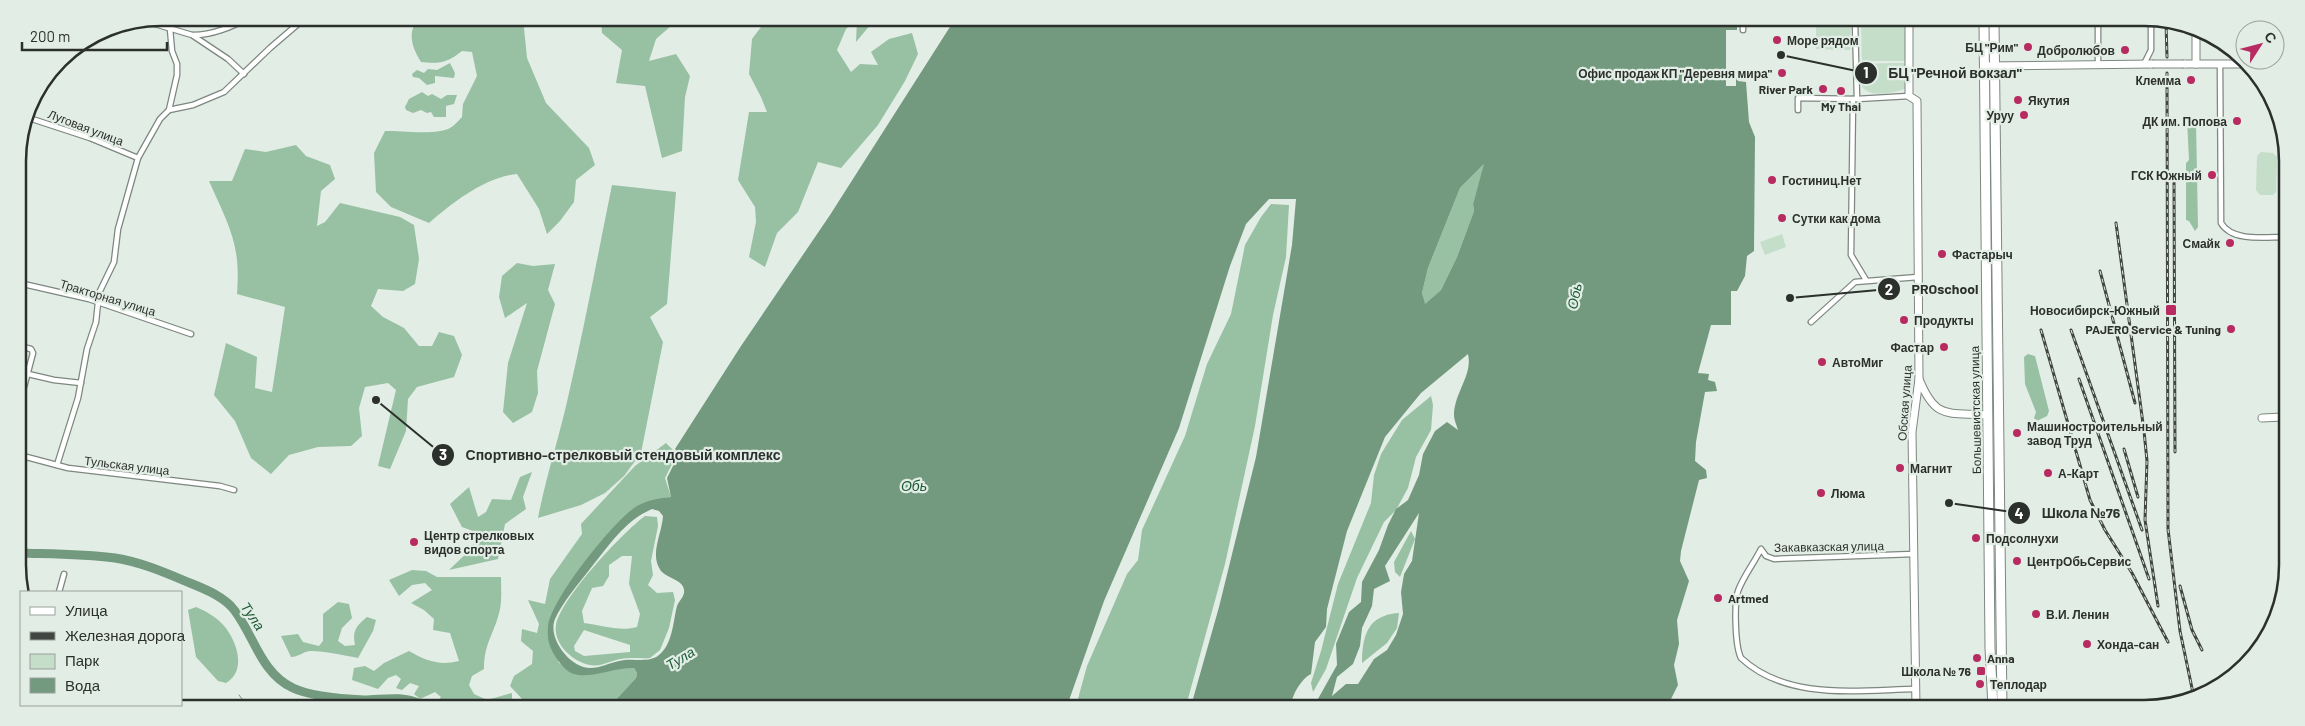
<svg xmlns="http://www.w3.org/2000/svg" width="2305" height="726" viewBox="0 0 2305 726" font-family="Barlow,sans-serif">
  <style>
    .green { fill: #c4deca }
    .forest { fill: #98c0a3; fill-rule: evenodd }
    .water { fill: #739a7e; fill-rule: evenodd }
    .pier { fill: #e2ede5 }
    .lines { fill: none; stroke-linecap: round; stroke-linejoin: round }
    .stream { stroke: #739a7e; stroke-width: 1 }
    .river { stroke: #739a7e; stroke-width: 9 }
    .street-casing { stroke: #7d8780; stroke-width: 7 }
    .secondary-casing { stroke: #7d8780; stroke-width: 9 }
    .highway-casing { stroke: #7d8780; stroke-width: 11 }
    .street { stroke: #fff; stroke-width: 4.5 }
    .secondary { stroke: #fff; stroke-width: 7 }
    .highway { stroke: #fff; stroke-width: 9 }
    .rail-casing { stroke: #424643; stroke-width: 3 }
    .rail { stroke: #e2ede5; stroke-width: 1; stroke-dasharray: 4; stroke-linecap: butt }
    .secondary-bridge-casing { stroke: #7d8780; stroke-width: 9; stroke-linecap: butt }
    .secondary-bridge { stroke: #fff; stroke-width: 7 }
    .poi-dot { fill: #b72b61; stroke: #e2ede5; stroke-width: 2 }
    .labels { text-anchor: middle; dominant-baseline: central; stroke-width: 4.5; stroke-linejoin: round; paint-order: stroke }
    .poi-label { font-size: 12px; font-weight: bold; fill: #2c302d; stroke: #e2ede5; text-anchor: start }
    .street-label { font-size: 12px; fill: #2c302d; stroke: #e2ede5 }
    .water-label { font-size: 14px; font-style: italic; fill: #1b5a34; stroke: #e2ede5 }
    .rim { fill: none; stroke: #2c302d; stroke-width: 2.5 }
    .leader { fill: none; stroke: #2c302d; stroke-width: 2 }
    .callout-dot { fill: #2c302d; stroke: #e2ede5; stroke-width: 2 }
    .mark-label { font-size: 15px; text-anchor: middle; font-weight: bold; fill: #fff }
    .callout-label { font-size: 14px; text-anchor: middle; font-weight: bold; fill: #2c302d; stroke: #e2ede5; stroke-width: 4.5; stroke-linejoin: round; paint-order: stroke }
  </style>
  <rect width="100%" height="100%" fill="#e2ede5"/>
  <g class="green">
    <polygon points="1816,22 1851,22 1850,50 1816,49"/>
    <polygon points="1861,22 1905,22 1906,61 1862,61"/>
    <path d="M1892 63H1905V89C1894 92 1867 100 1861 84 1858 78 1860 70 1860 64Z"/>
    <polygon points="2261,152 2273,153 2277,157 2276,192 2273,195 2260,195 2256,190 2257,156"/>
    <polygon points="1824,216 1843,216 1843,225 1824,224"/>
    <polygon points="1782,234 1786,247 1765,255 1760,242"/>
  </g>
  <g class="forest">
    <path d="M420 18H523L527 58 546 103 589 148 595 165 576 180 574 202 560 221 547 234 539 209 517 174C485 177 452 203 429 223L391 207 376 192 374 153 385 131C403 130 435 136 450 128 454 126 458 121 462 117L463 104 477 76 472 52 462 51C447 63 439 64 421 62 412 48 406 31 420 18Z"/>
    <polygon points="601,19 679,19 656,39 649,61 676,54 690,76 685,97 682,151 662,158 645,86 616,83 622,50 602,33"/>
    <polygon points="767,19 856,19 846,29 837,50 851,72 860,64 878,65 871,52 889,39 912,33 918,54 905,81 878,125 841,168 818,162 798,212 777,233 765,267 749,257 756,222 755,207 738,180 749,112 767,112 761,97 749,74 752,39"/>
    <polygon points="857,19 894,19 887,25 871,24 856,42"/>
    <polygon points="450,63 455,73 454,78 435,76 435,83 427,85 419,78 413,77 412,74 417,70 424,73 428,69 437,70"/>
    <polygon points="422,92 428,96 432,94 441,99 447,95 457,95 454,104 446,106 446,117 434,117 431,112 427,113 421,110 413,113 406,110 405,107 409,99"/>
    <polygon points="2189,118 2196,122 2198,227 2195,231 2189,221 2186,220 2186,163 2189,160 2187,119"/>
    <path d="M296 145 306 156 330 165 335 179 321 191 317 226 325 222 340 203 400 217 414 225 419 259 415 284 403 291 378 289 371 306 383 317 404 328 419 346H432L439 332 454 336 462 355 454 377 417 387 408 399 406 431 390 469 378 466 396 390 388 383 365 387 359 408 362 436 351 446 318 447 289 455 271 474 251 458 235 421 214 395 226 343 257 357 255 388 272 392 285 307 237 294C241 244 229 226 209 181H232L245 149 266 152Z"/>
    <polygon points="1485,163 1473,204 1474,211 1457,257 1441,290 1424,305 1422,293 1428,268 1460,188"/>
    <path d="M612 185 676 192 667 304 650 317 663 342 641 453 624 476 605 493 581 505 538 518C546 476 560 435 569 393 585 324 598 254 612 185Z"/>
    <polygon points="1271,204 1289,205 1286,257 1273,315 1255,426 1225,564 1186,706 1076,706 1087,666 1127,574 1138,560 1142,530 1185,436 1207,364 1231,314 1245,245 1261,217"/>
    <polygon points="517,263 533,266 555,264 548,290 555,304 537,371 538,393 532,412 513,423 503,412 508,363 527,303 505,318 499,297 502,276"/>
    <polygon points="2028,354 2035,356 2049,411 2047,416 2037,421 2034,418 2036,412 2025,384 2024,357"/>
    <polygon points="1431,396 1433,405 1431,430 1416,457 1408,488 1396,510 1384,522 1357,578 1326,669 1313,692 1311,683 1321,651 1338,584 1371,503 1374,475 1381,454 1402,420"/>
    <path d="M666 443 677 454 665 478 671 497C647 500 643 508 626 523 589 554 567 580 548 625L559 663 591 674 623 668H634L637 673 636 678 611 705 524 704V701L510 686 514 676 532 664 533 651 521 641 522 629 537 633 539 624 528 600 545 604 550 579 582 534 581 524 635 466Z"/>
    <polygon points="532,472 523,497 526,509 505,524 498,559 449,570 472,548 478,533 462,527 450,504 469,487 478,517 486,512 492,499 511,500 520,477"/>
    <path d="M645 516 657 517 658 526 651 561 653 575 648 585 657 593 673 592 675 600 669 628 660 650 650 658C640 659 630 657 620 659 610 661 601 667 590 665 573 662 553 644 556 625 561 598 623 532 645 516ZM622 556H632L629 584 640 614 637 627C620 632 601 625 584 623L582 611 592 588 603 586 609 576V565ZM584 630 630 645V652L584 656 575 651 574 646Z"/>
    <polygon points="1411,531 1415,539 1400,577 1395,572 1394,562"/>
    <path d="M412 570 426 571 437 577H501C501 587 502 599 500 609 495 633 484 642 484 669L472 676 469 685 474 694 487 700 512 693V704H435L441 697 435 692 420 699 414 694 419 686 410 683 402 690 396 688 401 679 396 675 388 678 378 689 352 680 354 668 365 666 374 671 384 663 409 651C426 661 440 666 459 661L450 633 433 630 434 619 424 610 411 603 432 590 425 583 412 585 399 596 389 580Z"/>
    <path d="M338 602 349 604 352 618 342 628 338 641 345 646 355 645C352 631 356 626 367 617L376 620 373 631 358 658C342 655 326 651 310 651 303 652 298 657 291 657L281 636 298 634 303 642 319 646 323 641V614Z"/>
    <path d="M196 607C206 611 218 618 225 627 237 642 247 671 226 683L218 681 196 657 188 610Z"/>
    <path d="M1399 613 1397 628 1387 643 1362 663C1362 635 1368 615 1399 613Z"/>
  </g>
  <path class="water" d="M955 19 1719 21V26L1731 25 1730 21H1737V30H1726V86H1736V77L1738 81 1746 82 1749 122 1755 137 1754 251 1747 256 1745 276 1737 291H1731V325H1711L1698 373 1709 374 1708 380 1715 382 1717 391 1705 392 1696 442 1695 461 1706 470 1707 478 1699 480 1681 551 1680 561 1689 581 1677 620 1679 644 1674 665 1678 685 1667 707 1314 706 1337 665 1336 644 1349 612 1361 602 1362 582 1379 550 1388 525 1396 509 1408 500 1419 475 1423 454 1435 431 1447 422 1458 430C1457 426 1454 420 1454 415 1454 393 1473 375 1468 354L1421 393 1385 437 1347 531 1327 609 1326 627 1315 642 1311 674C1301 679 1292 695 1291 706H1191L1219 607 1256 457 1292 245 1296 199H1269L1246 224 1230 266 1179 428 1104 601 1067 706 611 705 636 678 637 673 634 668C615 667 591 679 574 674 566 672 559 662 555 656 549 646 547 639 548 627 550 600 614 520 637 506 648 500 659 498 671 497L667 478 679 454 675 449 741 346 830 215ZM1484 164 1473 204 1474 211 1457 257 1441 290 1425 304 1422 293 1428 268 1460 188ZM652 509 659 511 663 516C662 534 649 555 661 571 668 579 686 580 684 593 683 598 679 601 677 606 673 621 673 644 659 655 648 664 633 657 619 661 609 663 601 668 590 668 570 668 547 638 555 619 562 603 579 583 590 569 608 547 624 521 652 509ZM1419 513 1412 561 1404 574 1401 592 1403 614 1396 635 1387 650 1374 659 1358 684H1346L1332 696 1337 677 1353 664 1360 646 1362 628 1372 606 1374 589 1390 581 1385 566Z"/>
  <polygon class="pier" points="1726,30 1737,30 1737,33 1728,33 1729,84 1734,84 1734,76 1737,74 1739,77 1736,77 1736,86 1726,86"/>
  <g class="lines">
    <g class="stream">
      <polyline points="239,695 246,704"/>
      <polyline points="363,704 365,700"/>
    </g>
    <path class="river" d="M20 553C51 554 84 554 115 558 141 562 166 573 190 583 205 589 225 597 235 611 254 636 261 673 293 688 310 696 344 699 364 700 382 700 402 695 420 704"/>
    <defs>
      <g id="street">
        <polyline points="145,21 192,35 228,59 244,74"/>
        <polyline points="1743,21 1743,30"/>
        <polyline points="1855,22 1857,99"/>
        <polyline points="2098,22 2098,65"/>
        <path d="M193 35C213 35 231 27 249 18"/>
        <polyline points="2144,64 2151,50 2151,22"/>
        <path d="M2220 64 2221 223C2232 242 2265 237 2284 237"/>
        <polyline points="1853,99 1851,255 1866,280"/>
        <polyline points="169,110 177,75 177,64 172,51 169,18"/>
        <polyline points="1798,110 1798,98 1857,99 1909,96"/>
        <polyline points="26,117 90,138 138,158"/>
        <polyline points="19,283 89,299 191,334"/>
        <polyline points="1811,322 1855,282 1918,277"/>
        <polyline points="19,346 31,349 33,353 24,387 19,389"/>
        <polyline points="28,374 54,380 81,383"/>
        <polyline points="19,455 68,468 220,486 234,490"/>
        <polyline points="57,465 78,398 87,349 96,322 99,293 114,262 118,229 138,158 160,119 169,110 193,105 224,92 270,48 305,18"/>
        <path d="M1914 554 1774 559 1766 556 1761 549C1754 563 1743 577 1738 591 1734 604 1735 646 1741 658 1787 701 1858 690 1916 689"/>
        <polyline points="59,592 64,574"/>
      </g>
      <g id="secondary">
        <polyline points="1909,22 1909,96 1917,101 1919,379 1912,432 1916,708"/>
        <polyline points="2196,31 2196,64"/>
        <polyline points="2184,64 2248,64"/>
        <polyline points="1985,66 2152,64"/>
        <path d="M1919 379C1936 421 1948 412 1988 415"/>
        <polyline points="2262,418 2283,417"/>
      </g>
      <g id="highway">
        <polyline points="1984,22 1990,648 1993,708"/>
        <polyline points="1994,22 2002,708"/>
      </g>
    </defs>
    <use href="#street" class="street-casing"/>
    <use href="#secondary" class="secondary-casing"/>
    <use href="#highway" class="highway-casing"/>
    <use href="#street" class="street"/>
    <use href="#secondary" class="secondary"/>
    <use href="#highway" class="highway"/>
    <defs>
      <g id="rail">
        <polyline points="2166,22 2167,57"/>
        <polyline points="2167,73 2168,529 2180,631 2193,693"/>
        <polyline points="2174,177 2175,452"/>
        <polyline points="2116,223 2144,431 2147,461 2145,520 2158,606"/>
        <polyline points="2100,271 2135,403"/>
        <polyline points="2041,330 2090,500 2105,530 2132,573 2168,642"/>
        <polyline points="2071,330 2142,530"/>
        <polyline points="2079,379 2149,579"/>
        <polyline points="2124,449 2138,497"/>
        <polyline points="2180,586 2192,630 2202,650"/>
      </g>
    </defs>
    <use href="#rail" class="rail-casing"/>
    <use href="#rail" class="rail"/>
    <defs>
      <polyline id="secondary-bridge" points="2152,64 2184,64"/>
    </defs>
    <use href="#secondary-bridge" class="secondary-bridge-casing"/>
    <use href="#secondary-bridge" class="secondary-bridge"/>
  </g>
  <g class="poi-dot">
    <circle cx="1777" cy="40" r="5"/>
    <circle cx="2028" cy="47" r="5"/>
    <circle cx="2125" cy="50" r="5"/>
    <circle cx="1782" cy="73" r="5"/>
    <circle cx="2191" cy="80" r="5"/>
    <circle cx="1823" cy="89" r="5"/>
    <circle cx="1841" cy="91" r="5"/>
    <circle cx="2018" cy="100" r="5"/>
    <circle cx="2024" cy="115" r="5"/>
    <circle cx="2237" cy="121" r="5"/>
    <circle cx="2212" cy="175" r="5"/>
    <circle cx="1772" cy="180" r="5"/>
    <circle cx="1782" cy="218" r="5"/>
    <circle cx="2230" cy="243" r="5"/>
    <circle cx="1942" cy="254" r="5"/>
    <rect x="2165" y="304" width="12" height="12" rx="2.5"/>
    <circle cx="1904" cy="320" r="5"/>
    <circle cx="2231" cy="329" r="5"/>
    <circle cx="1944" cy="347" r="5"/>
    <circle cx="1822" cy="362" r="5"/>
    <circle cx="2017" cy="433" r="5"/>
    <circle cx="1900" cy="468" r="5"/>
    <circle cx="2048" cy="473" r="5"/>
    <circle cx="1821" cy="493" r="5"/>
    <circle cx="1976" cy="538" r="5"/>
    <circle cx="414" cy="542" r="5"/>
    <circle cx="2017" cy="561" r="5"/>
    <circle cx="1718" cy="598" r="5"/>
    <circle cx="2036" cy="614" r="5"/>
    <circle cx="2087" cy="644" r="5"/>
    <circle cx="1977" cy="658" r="5"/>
    <rect x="1976" y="666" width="10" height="10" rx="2.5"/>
    <circle cx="1980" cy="684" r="5"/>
  </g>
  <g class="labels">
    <g class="poi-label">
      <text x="1787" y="40">Море рядом</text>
      <text x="2018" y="47" text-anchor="end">БЦ "Рим"</text>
      <text x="2115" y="50" text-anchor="end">Добролюбов</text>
      <text x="1772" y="73" text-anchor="end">Офис продаж КП "Деревня мира"</text>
      <text x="2181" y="80" text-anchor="end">Клемма</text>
      <text x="1813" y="89" text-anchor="end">River Park</text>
      <text x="2028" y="100">Якутия</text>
      <text x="1841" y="106" text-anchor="middle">My Thai</text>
      <text x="2014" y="115" text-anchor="end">Уруу</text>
      <text x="2227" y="121" text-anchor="end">ДК им. Попова</text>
      <text x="2202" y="175" text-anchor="end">ГСК Южный</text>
      <text x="1782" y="180">Гостиниц.Нет</text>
      <text x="1792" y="218">Сутки как дома</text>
      <text x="2220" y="243" text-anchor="end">Смайк</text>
      <text x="1952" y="254">Фастарыч</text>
      <text x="2160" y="310" text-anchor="end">Новосибирск-Южный</text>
      <text x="1914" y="320">Продукты</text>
      <text x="2221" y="329" text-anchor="end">PAJERO Service &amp; Tuning</text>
      <text x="1934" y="347" text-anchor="end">Фастар</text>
      <text x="1832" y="362">АвтоМиг</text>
      <text x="2027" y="426">Машиностроительный<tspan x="2027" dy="14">завод Труд</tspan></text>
      <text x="1910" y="468">Магнит</text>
      <text x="2058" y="473">А-Карт</text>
      <text x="1831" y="493">Люма</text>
      <text x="424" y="535">Центр стрелковых<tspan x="424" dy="14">видов спорта</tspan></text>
      <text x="1986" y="538">Подсолнухи</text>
      <text x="2027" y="561">ЦентрОбьСервис</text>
      <text x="1728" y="598">Artmed</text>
      <text x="2046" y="614">В.И. Ленин</text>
      <text x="2097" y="644">Хонда-сан</text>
      <text x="1987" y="658">Anna</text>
      <text x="1971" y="671" text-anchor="end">Школа № 76</text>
      <text x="1990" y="684">Теплодар</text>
    </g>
    <g class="street-label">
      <text transform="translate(86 127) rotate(21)">Луговая улица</text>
      <text transform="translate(108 297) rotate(17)">Тракторная улица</text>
      <text transform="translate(1904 403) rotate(-86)">Обская улица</text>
      <text transform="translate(1975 410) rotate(-91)">Большевистская улица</text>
      <text transform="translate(127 465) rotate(7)">Тульская улица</text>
      <text transform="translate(1829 546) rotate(-1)">Закавказская улица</text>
    </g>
    <g class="water-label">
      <text transform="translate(1574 296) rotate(-78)">Обь</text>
      <text x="914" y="485">Обь</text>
      <text transform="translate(253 616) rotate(56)">Тула</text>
      <text transform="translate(680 658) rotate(-31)">Тула</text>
    </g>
  </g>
  <path d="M0 0H2305V726H0ZM161 26H2144A135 135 0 0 1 2279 161V565A135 135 0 0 1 2144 700H161A135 135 0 0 1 26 565V161A135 135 0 0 1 161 26Z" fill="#e2ede5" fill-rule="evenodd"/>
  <path class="rim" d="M161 26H2144A135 135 0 0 1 2279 161V565A135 135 0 0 1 2144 700H161A135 135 0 0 1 26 565V161A135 135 0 0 1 161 26Z"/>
  <path class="leader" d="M1781 55L1866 73M1790 298L1889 289M376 400L443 455M1949 503L2019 513"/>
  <g class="callout-dot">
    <circle cx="1781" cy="55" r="5"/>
    <circle cx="1790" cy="298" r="5"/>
    <circle cx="376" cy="400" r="5"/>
    <circle cx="1949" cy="503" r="5"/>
    <circle cx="1866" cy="73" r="12"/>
    <circle cx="1889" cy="289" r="12"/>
    <circle cx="443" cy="455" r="12"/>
    <circle cx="2019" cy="513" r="12"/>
  </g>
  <g class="mark-label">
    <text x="1866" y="78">1</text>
    <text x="1889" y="295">2</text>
    <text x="443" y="460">3</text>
    <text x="2019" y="519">4</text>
  </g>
  <g class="callout-label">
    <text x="1955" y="78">БЦ "Речной вокзал"</text>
    <text x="1945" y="294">PROschool</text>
    <text x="623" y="460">Спортивно-стрелковый стендовый комплекс</text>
    <text x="2081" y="518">Школа №76</text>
  </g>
  <rect x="20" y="591" width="162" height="115" fill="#e2ede5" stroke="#99a19b"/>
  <rect x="30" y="607" width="25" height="8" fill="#ffffff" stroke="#99a19b"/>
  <text x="65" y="616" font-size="15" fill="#2c302d">Улица</text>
  <rect x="30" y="632" width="25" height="8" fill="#424643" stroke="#99a19b"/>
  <text x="65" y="641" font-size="15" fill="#2c302d">Железная дорога</text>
  <rect x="30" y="654" width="25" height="15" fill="#c4deca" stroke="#99a19b"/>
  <text x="65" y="666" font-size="15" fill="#2c302d">Парк</text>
  <rect x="30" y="678" width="25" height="15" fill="#739a7e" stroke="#99a19b"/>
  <text x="65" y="691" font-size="15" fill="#2c302d">Вода</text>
  <g transform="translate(2260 45) rotate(54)"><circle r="24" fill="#e2ede5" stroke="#99a19b"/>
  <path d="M0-4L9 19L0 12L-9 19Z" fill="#b72b61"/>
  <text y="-8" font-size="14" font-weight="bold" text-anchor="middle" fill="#2c302d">С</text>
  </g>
  <path d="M22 42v8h145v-8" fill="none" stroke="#2c302d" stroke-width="2.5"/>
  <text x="30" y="42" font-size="15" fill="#2c302d" stroke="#e2ede5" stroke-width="4" paint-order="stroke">200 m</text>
</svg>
